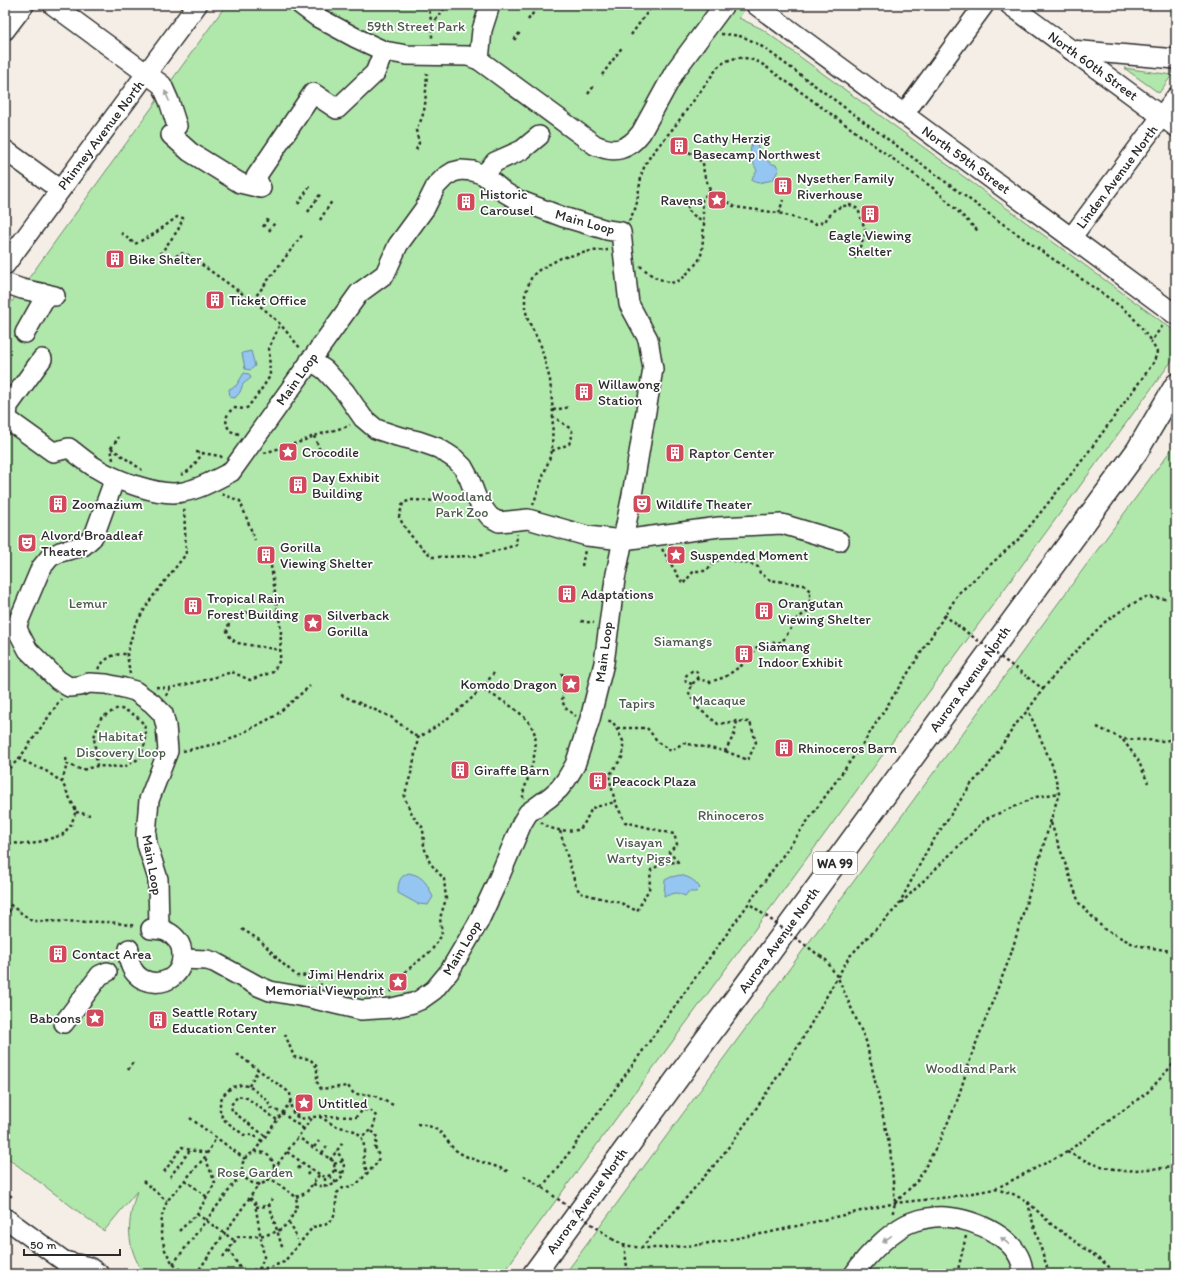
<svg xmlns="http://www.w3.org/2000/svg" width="1181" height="1279" viewBox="0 0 1181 1279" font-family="Itim,sans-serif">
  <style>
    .green { fill: #b0e8ab; stroke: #6e8a6b }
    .water { fill: #95c5f1; stroke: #6b87a2 }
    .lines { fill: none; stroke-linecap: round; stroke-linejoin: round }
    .minor-casing { stroke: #2b2b2b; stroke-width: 22 }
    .highway-casing { stroke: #2b2b2b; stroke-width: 25 }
    .path { stroke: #2b2b2b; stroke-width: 2.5; stroke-dasharray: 3 3; stroke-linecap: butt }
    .minor { stroke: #fff; stroke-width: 19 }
    .highway { stroke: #fff; stroke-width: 22 }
    .path-bridge { stroke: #2b2b2b; stroke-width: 2.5; stroke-dasharray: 3 3; stroke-linecap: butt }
    .oneway { fill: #a0a0a0 }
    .labels { text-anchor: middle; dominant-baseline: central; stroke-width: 3.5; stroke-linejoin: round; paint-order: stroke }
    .shield { fill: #fff; stroke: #6b6b6b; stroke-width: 1 }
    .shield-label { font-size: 13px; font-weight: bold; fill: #2b2b2b }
    .park-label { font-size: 14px; fill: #4c5a4b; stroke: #fff }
    .street-label { font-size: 14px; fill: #2b2b2b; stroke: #fff }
    .poi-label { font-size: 14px; fill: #2b2b2b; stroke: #fff; text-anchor: start }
  </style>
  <rect width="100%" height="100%" fill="#f5eee6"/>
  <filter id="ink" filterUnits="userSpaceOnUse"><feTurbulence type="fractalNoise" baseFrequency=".025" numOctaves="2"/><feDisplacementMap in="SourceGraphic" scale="8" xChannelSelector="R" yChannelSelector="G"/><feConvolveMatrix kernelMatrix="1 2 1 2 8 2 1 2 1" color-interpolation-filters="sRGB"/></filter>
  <g filter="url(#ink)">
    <g class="green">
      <path d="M226 5H736L744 10 739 18 762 29 1176 332V355L502 1274H144C125 1245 127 1222 137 1191L104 1231 5 1156V311Z"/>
      <polygon points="1124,68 1172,75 1159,93"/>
      <polygon points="1176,443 1176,1274 565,1274"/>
    </g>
    <g class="water">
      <path d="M755 137C758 149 763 162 776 165L779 169 773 180 758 183 752 181 753 176 757 171C751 158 747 150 755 137Z"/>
      <polygon points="251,351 255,366 250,370 245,369 242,353"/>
      <polygon points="244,373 249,374 251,378 243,384 240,392 235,398 230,397 229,389 236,386"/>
      <path d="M409 873C424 876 427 884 433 897L428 905 418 904 398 893C398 883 399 876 409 873Z"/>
      <path d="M680 875C689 877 695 880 700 888L696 892H688L685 896C682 895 679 893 676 893 672 893 669 896 664 896L665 880 671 877Z"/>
    </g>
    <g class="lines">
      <defs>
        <g id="minor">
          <polyline points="53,5 162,85 169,101 177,126"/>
          <path d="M301 5 317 17 356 38 384 51 407 55 468 56 479 60 595 145C615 154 628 150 641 133L675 71 724 5"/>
          <polyline points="756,5 1176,315"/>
          <polyline points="1010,5 1176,127"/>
          <polyline points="5,30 24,5"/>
          <polyline points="1071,50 1176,59"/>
          <polyline points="479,60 482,30 490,5"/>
          <polyline points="904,114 984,5"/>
          <polyline points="171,135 190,152 240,183 261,188 256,177 313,93 337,109 375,73 384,51"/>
          <polyline points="5,150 60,190"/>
          <polyline points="484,175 495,162 522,150 539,136"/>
          <polyline points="1071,238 1176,97"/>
          <polyline points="5,265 197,5"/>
          <polyline points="5,283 22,289 55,296"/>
          <polyline points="25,333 47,294"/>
          <path d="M42 359 8 406 7 419 53 452 69 448C77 454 86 462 96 468 115 480 160 497 183 492 200 489 215 480 231 472L359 293 385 274 398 245 425 208 436 186 445 177 453 172 461 170 473 171 484 175 504 192 516 199 563 217 607 230 621 232 629 304 648 339 653 369 632 495 615 579 604 663 590 719 575 765 566 780 559 789 550 797 528 813 522 823 498 880 478 923 449 972 434 990 420 1000 413 1003 392 1008 361 1010 310 998 270 991 258 986 214 962 207 960 182 959"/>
          <polyline points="310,360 325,370 345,392 363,418 376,429 397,436 418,441 438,448 446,453 455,459 463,467 469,478 477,499 486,512 490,517 499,522 528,519 587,536 623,540 719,527 782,524 839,541"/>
          <polyline points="115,478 95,533 92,538 83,546 60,552 50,557 41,568 19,620 17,624 18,631 28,650 58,680 69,687 80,686 89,683 106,684 124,688 135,691 152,703 163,714 166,726 168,751 149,800 146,834 147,844 158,879 159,929"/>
          <path d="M129 949C125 994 184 991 182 955 182 950 181 945 178 941 171 931 162 929 151 929"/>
          <polyline points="64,1023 100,975 107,972"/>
          <polyline points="5,1218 64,1261 72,1274"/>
          <polyline points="64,1261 89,1267 99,1274"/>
          <path d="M854 1274C866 1256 894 1227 915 1221 925 1218 936 1216 946 1217 975 1219 1023 1239 1023 1274"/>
        </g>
        <polyline id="highway" points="534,1274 1137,451 1176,385"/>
      </defs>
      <use href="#minor" class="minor-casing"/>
      <use href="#highway" class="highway-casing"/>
      <g class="path">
        <polyline points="428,5 432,25 432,40"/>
        <polyline points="528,20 539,5"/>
        <polyline points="432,25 447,5"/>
        <path d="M721 34C742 35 746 37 764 48L996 219 1120 306 1132 316 1151 341"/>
        <polyline points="631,35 652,6"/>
        <polyline points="514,40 521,31"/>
        <polyline points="602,75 623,46"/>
        <polyline points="588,94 594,86"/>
        <polyline points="416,150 419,143 416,130 422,118 425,106 427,73"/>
        <polyline points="689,152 703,163 704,174 710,190"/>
        <polyline points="702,200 693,199 689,201 687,209 693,215 703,221"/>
        <polyline points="298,204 310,186"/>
        <polyline points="308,212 321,193"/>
        <polyline points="779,213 783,200"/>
        <polyline points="320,220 332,201"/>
        <path d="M629 221 636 207 642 172 646 163 651 155 675 126 718 67C732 54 750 56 765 66L937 191 979 232"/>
        <polyline points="263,227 269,217"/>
        <polyline points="269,231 276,221"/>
        <polyline points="121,233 135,244 154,234 177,217 183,218 178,230 161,253 163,261 173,259 180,253 188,255 264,309 280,324 301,349"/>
        <polyline points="640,266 654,277 671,283 681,280 695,265 699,260 702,252 704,224 702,200 710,190 735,207 779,213 815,224 824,222 835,209 844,206 850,205 858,209 866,232 854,261"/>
        <polyline points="253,300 303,234"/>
        <polyline points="553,410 570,407"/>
        <path d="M239 434 230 431C224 422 225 414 234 408L245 409 248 407 263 387 270 376 269 348 280 324"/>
        <polyline points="314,436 321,453"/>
        <polyline points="111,448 142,470"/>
        <path d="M552 451 569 444C571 439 574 434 571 429L554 417"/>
        <polyline points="196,452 220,456 223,458"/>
        <polyline points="264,453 300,442 314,436 345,427 350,425"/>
        <polyline points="113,460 111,448 119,437"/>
        <polyline points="181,475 190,470 203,453"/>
        <polyline points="222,494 240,501 255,540"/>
        <path d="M462 500 442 501 411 500 403 503 399 517C407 533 419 546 433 557L479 556 516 545 517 534"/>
        <polyline points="533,505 552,451 553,413 550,380 541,346 528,320 525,308 525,295 528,286 532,276 539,270 561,258 591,251 608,250"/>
        <polyline points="662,549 683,584 694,571 706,571 720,558 754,565 758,567 760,573 770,580 804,585 810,591 810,607 808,611 798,618 782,642 761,644 756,648 745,663 725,677 710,682 698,679 692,684 689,694 698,708 718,724 737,721 750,722 756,742 748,760 725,751"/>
        <polyline points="582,566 585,550"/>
        <path d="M278 611 240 613C232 616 229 622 227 631L231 639 238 643 280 650"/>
        <polyline points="944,615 957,625"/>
        <polyline points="581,621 594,623"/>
        <path d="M98 669C105 658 114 653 127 654"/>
        <polyline points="562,673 564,687 562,700 565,708 576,716"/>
        <polyline points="130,674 127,654 135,625 151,599 186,554 184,507"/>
        <path d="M692 684 686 682C684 676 687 674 692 671H696L698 674V679"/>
        <polyline points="156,687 170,688 202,681 232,672 250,680 273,672 280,660 281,631 271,566"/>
        <polyline points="481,689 494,673"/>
        <polyline points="1043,689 1068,659 1105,622 1128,606 1146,597 1166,599"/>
        <polyline points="341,695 391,717 418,738"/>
        <polyline points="166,696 170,688"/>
        <polyline points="1097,727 1123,739 1165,741 1176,738"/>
        <polyline points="617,728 647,728 659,743 671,751 683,743 725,751 734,735 737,721"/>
        <polyline points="1123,740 1138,760 1148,783"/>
        <polyline points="183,751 225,742 275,716 310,686"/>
        <polyline points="66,758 67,764"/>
        <polyline points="19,759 61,699"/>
        <polyline points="5,772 19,759 46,771 62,782 76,811 71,825 62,835 32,844 5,843"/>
        <path d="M62 782 67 764 82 770 97 766 124 767 140 758C142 751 146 743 146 736 146 719 132 712 118 708L101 718 94 737 97 766"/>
        <polyline points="76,812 90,815"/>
        <path d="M541 822C554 832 563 831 579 830L584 824 592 808 615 802"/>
        <polyline points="1051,823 1079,903 1104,929 1135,945 1176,952"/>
        <polyline points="560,831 576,886 580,893 621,903 637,911 649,889 651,870 663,863 678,862 669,852 677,844 674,834 625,822 615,802 609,776 623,756 623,741 613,722 606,720"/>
        <polyline points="5,901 32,921 110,922 136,926"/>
        <polyline points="901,903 986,819 1036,797 1059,793"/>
        <polyline points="5,917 12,907"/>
        <polyline points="242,929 261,941 282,963 297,976 317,975 321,985"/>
        <polyline points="820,956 826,960 838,978 866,1041 890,1148 895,1203 892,1216"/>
        <path d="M391 992 406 971 431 951 442 935 440 918 446 899 444 879 430 863 424 847 423 828 413 816 404 797 412 770 418 738C441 724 462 709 481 689 498 698 532 715 535 736 538 752 528 778 523 793V799"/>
        <polyline points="285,1034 294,1057 310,1059 317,1067 317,1082 321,1089 348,1086 354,1094 373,1095 393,1105"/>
        <path d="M237 1054 290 1093C291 1100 289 1110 296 1116 304 1122 312 1115 320 1117 325 1119 329 1123 334 1125 342 1129 356 1128 361 1137 366 1144 363 1154 364 1161 365 1165 366 1169 367 1173"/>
        <polyline points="128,1070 133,1062"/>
        <polyline points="249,1086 258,1070"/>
        <polyline points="296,1116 303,1107"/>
        <path d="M319 1116 356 1117 363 1110H370L376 1116C374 1128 373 1131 361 1136"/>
        <polyline points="190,1118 245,1159"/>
        <path d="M417 1124C430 1125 439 1129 446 1139 450 1144 452 1148 457 1151 472 1162 492 1163 509 1172"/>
        <polyline points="265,1136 232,1111 231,1105 238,1096 247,1098 277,1120"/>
        <polyline points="262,1141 253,1135 244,1135 223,1119 220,1112 220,1104 222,1097 227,1091 233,1087 241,1085 249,1086 267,1100 271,1108 282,1113 304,1129"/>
        <polyline points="314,1147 319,1141"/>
        <polyline points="254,1152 291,1101"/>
        <path d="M287 1152 322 1176C332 1178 337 1170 333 1161L298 1137"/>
        <polyline points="1067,1152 1093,1164 1122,1171 1176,1167"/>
        <circle cx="258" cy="1168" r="16"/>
        <polyline points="322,1153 327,1146"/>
        <polyline points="330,1160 344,1141"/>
        <polyline points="334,1164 343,1161"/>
        <polyline points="274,1169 312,1118"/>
        <polyline points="298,1169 302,1163"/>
        <polyline points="334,1170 343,1173"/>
        <polyline points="164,1172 182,1147 190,1150"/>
        <polyline points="307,1175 311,1169"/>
        <polyline points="330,1176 336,1183"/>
        <polyline points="524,1176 543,1188"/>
        <polyline points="170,1177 190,1150 207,1153"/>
        <polyline points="185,1180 207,1197"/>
        <polyline points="143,1181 167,1201"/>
        <path d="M313 1184C337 1194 355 1169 336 1151"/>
        <polyline points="325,1187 325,1177"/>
        <polyline points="542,1187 572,1149 749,903 864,742 959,593 1021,537 1084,458 1154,362 1157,352 1151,341 1164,324"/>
        <polyline points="995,1189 1067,1152 1149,1091 1176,1061"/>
        <polyline points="5,1191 12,1197"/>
        <polyline points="296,1197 306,1193 319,1175"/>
        <path d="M250 1198 255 1203 264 1257 260 1268H268L284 1262 313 1227 323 1225 332 1220 335 1213 337 1193 343 1188 356 1185 377 1163C380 1157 378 1153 375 1147L377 1140 376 1134 371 1131"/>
        <polyline points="1028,1202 1051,1224 1106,1264 1116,1274"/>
        <polyline points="895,1203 918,1180 939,1142 956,1104 973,1051 1010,957 1059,793 1053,767 1028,710"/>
        <polyline points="269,1204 283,1250"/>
        <polyline points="256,1207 268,1206 272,1199"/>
        <polyline points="197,1214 235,1241"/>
        <polyline points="289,1223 294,1231 297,1240"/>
        <polyline points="179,1231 197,1214 215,1183 205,1157"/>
        <polyline points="612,1239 624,1245 641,1248 661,1248 697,1245 767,1233 895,1203 950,1197 995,1189 1013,1194 1028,1202 1031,1216 1049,1274"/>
        <polyline points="624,1245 628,1274"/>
        <polyline points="641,1248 668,1219 722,1156 749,1119 800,1043 849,957 898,906 929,847 951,814 972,783 986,769 1016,724 1028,710 1043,689 1026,676"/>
        <polyline points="229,1250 243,1273"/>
        <path d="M223 1257 238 1237C257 1236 281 1237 291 1218 296 1209 298 1207 296 1197L270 1178"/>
        <polyline points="173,1264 243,1172"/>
        <polyline points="185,1274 173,1264 165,1250 161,1233 162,1216 167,1201 205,1157 216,1138"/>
        <polyline points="196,1274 260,1183"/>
        <polyline points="241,1274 260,1268 269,1274"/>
        <polyline points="957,1274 966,1236"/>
      </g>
      <use href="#minor" class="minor"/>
      <use href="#highway" class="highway"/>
      <g class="path-bridge">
        <polyline points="957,625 1026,676"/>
        <polyline points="751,905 820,956"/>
        <polyline points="543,1188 612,1239"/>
      </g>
    </g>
    <defs><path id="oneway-solid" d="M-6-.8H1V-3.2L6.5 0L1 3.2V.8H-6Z"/></defs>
    <g class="oneway">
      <use href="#oneway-solid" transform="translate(167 96) rotate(-113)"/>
      <use href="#oneway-solid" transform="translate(887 1239) rotate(143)"/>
      <use href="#oneway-solid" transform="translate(1005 1241) rotate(-140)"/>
    </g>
  </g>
  <defs>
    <symbol id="building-square" viewBox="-11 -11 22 22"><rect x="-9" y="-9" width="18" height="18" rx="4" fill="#d1495b" stroke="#fff"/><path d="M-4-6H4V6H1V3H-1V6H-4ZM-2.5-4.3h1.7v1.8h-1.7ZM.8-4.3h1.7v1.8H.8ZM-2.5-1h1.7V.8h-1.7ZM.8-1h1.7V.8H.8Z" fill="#fff"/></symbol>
    <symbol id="sight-square" viewBox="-11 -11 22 22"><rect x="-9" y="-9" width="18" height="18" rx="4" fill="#d1495b" stroke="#fff"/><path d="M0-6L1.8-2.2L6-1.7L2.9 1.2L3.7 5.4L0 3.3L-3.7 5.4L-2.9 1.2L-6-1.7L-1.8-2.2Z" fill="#fff"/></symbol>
    <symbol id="theatre-square" viewBox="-11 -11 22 22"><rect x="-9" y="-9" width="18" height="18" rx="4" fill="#d1495b" stroke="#fff"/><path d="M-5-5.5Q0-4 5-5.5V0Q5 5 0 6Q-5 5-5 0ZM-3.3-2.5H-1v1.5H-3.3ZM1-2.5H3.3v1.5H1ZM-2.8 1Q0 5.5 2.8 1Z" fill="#fff"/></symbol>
  </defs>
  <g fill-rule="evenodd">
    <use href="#building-square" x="668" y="135" width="22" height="22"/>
    <use href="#building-square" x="772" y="175" width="22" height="22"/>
    <use href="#sight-square" x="706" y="189" width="22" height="22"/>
    <use href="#building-square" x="455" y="191" width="22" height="22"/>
    <use href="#building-square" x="859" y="203" width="22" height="22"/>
    <use href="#building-square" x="104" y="248" width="22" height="22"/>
    <use href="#building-square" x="204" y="289" width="22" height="22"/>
    <use href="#building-square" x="573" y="381" width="22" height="22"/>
    <use href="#sight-square" x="277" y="441" width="22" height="22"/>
    <use href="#building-square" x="664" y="442" width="22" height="22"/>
    <use href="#building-square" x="287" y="474" width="22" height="22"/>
    <use href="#building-square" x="47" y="493" width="22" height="22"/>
    <use href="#theatre-square" x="631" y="493" width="22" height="22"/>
    <use href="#theatre-square" x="16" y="532" width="22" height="22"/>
    <use href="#building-square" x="255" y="544" width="22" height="22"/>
    <use href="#sight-square" x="665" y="544" width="22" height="22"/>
    <use href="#building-square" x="556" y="583" width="22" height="22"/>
    <use href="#building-square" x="182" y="595" width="22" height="22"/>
    <use href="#building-square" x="753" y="600" width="22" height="22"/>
    <use href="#sight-square" x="302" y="612" width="22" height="22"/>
    <use href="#building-square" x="733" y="643" width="22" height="22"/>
    <use href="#sight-square" x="560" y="673" width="22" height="22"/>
    <use href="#building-square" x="773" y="737" width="22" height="22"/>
    <use href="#building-square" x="449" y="759" width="22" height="22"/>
    <use href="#building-square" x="587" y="770" width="22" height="22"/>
    <use href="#building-square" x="47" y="943" width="22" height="22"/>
    <use href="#sight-square" x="387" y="971" width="22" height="22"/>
    <use href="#sight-square" x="84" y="1007" width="22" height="22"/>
    <use href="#building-square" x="147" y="1009" width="22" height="22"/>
    <use href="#sight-square" x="293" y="1092" width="22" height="22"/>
  </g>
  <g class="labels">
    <rect class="shield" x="813" y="852" width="44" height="22" rx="3"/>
    <g class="shield-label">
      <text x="835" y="863">WA 99</text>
    </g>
    <g class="park-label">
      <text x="416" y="26">59th Street Park</text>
      <text x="462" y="496">Woodland<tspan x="462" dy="16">Park Zoo</tspan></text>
      <text x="88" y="603">Lemur</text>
      <text x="683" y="641">Siamangs</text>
      <text x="719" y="700">Macaque</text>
      <text x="637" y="703">Tapirs</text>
      <text x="121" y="736">Habitat<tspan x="121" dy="16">Discovery Loop</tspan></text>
      <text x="731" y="815">Rhinoceros</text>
      <text x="639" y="842">Visayan<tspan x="639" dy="16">Warty Pigs</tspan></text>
      <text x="971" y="1068">Woodland Park</text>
      <text x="255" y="1172">Rose Garden</text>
    </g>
    <g class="street-label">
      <text transform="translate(1093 66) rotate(36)">North 60th Street</text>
      <text transform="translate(101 135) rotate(-53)">Phinney Avenue North</text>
      <text transform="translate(966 160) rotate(36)">North 59th Street</text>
      <text transform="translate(1117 177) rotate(-53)">Linden Avenue North</text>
      <text transform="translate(585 222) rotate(16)">Main Loop</text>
      <text transform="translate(297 379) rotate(-54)">Main Loop</text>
      <text transform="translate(604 652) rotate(-82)">Main Loop</text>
      <text transform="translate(970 679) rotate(-54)">Aurora Avenue North</text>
      <text transform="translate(152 865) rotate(80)">Main Loop</text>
      <text transform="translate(779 940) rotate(-54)">Aurora Avenue North</text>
      <text transform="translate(462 948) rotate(-59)">Main Loop</text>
      <text transform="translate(587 1201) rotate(-54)">Aurora Avenue North</text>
    </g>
    <g class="poi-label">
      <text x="693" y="138">Cathy Herzig<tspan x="693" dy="16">Basecamp Northwest</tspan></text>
      <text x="797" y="178">Nysether Family<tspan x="797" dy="16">Riverhouse</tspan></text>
      <text x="480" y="194">Historic<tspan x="480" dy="16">Carousel</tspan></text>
      <text x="703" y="200" text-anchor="end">Ravens</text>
      <text x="870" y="235" text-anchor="middle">Eagle Viewing<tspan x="870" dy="16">Shelter</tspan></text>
      <text x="129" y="259">Bike Shelter</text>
      <text x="229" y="300">Ticket Office</text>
      <text x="598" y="384">Willawong<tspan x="598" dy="16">Station</tspan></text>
      <text x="302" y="452">Crocodile</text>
      <text x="689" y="453">Raptor Center</text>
      <text x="312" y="477">Day Exhibit<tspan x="312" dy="16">Building</tspan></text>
      <text x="72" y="504">Zoomazium</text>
      <text x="656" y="504">Wildlife Theater</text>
      <text x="41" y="535">Alvord Broadleaf<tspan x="41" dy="16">Theater</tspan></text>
      <text x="280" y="547">Gorilla<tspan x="280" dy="16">Viewing Shelter</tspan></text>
      <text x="690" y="555">Suspended Moment</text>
      <text x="581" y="594">Adaptations</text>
      <text x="207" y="598">Tropical Rain<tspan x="207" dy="16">Forest Building</tspan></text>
      <text x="778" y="603">Orangutan<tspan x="778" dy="16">Viewing Shelter</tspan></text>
      <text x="327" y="615">Silverback<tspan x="327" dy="16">Gorilla</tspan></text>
      <text x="758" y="646">Siamang<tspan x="758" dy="16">Indoor Exhibit</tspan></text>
      <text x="557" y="684" text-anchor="end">Komodo Dragon</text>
      <text x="798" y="748">Rhinoceros Barn</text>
      <text x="474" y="770">Giraffe Barn</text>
      <text x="612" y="781">Peacock Plaza</text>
      <text x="72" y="954">Contact Area</text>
      <text x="384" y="974" text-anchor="end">Jimi Hendrix<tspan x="384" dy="16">Memorial Viewpoint</tspan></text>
      <text x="172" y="1012">Seattle Rotary<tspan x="172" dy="16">Education Center</tspan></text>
      <text x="81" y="1018" text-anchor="end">Baboons</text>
      <text x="318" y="1103">Untitled</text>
    </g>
  </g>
  <rect width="1181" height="1279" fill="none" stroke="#fff" stroke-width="20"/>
  <rect x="10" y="10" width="1161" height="1259" fill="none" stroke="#2b2b2b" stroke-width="1.5" filter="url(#ink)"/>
  <path d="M24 1249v6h96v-6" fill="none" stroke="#2b2b2b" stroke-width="2"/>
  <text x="30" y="1249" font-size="12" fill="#2b2b2b" stroke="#ffffff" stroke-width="3" paint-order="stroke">50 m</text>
</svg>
